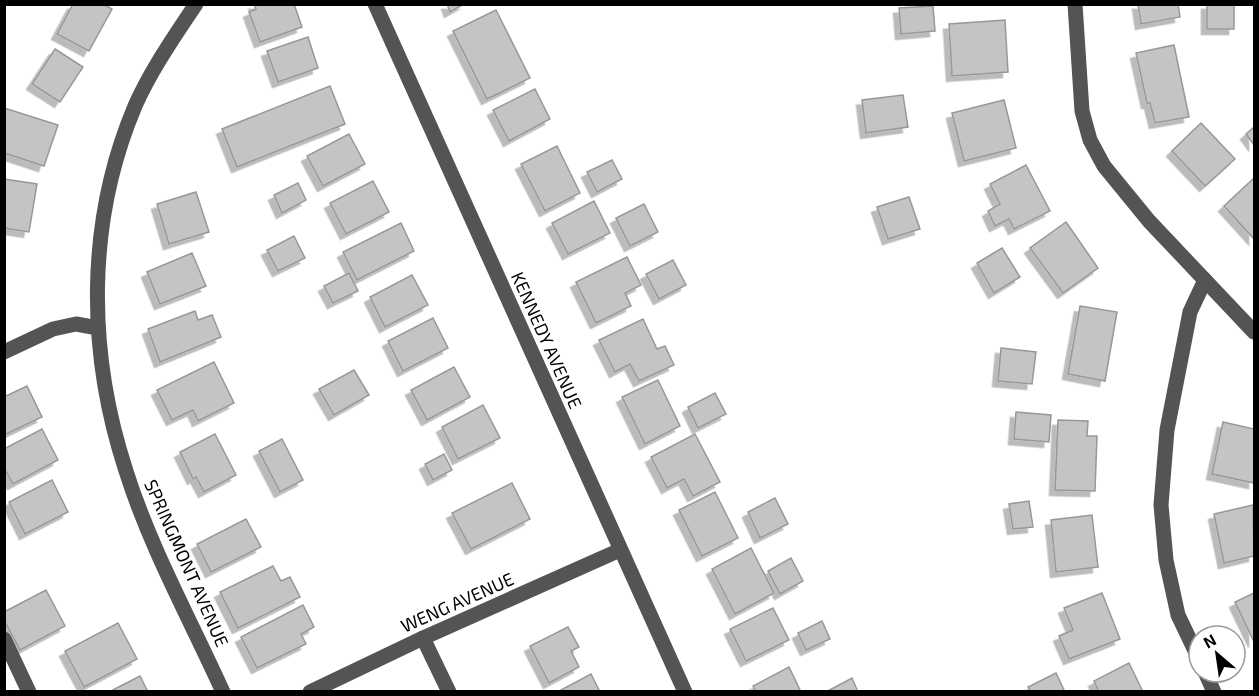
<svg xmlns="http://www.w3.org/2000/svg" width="1259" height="696" viewBox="0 0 1259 696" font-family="'Exo 2',sans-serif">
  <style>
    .building { fill: #c4c4c4; stroke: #989898; stroke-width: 1.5; filter: url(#shadow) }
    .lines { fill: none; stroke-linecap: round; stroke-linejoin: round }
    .minor { stroke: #545454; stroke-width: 15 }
    .labels { text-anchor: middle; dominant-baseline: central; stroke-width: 5; stroke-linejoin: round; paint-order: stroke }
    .street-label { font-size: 18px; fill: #000; stroke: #fff }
  </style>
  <defs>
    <filter id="shadow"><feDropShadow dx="-5.5" dy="5.5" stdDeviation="0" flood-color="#0004"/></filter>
  </defs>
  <rect width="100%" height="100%" fill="#fff"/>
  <g class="building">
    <polygon points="73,4 103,4 112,9 89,51 57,34"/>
    <polygon points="254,4 294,4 302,27 260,42 249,12 256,9"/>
    <polygon points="447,4 464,4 450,12"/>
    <polygon points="1138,4 1178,4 1180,17 1141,24"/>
    <polygon points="1207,4 1234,5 1234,29 1207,29"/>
    <polygon points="933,6 935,31 901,34 899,8"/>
    <polygon points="496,10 530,78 487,99 453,31"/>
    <polygon points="1005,20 1008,72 952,76 949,24"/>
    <polygon points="308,37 318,68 278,82 267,51"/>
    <polygon points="1174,45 1189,117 1155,123 1150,103 1147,103 1136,53"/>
    <polygon points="55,49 83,67 60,102 32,84"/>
    <polygon points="330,86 345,124 237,167 222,129"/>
    <polygon points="535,89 550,119 509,141 493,110"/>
    <polygon points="903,95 908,127 866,133 862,100"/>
    <polygon points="1004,100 1016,148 964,161 952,113"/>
    <polygon points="4,108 58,125 44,166 4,153"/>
    <polygon points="1201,123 1235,159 1205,186 1172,151"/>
    <polygon points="1254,127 1254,145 1246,134"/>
    <polygon points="349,134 365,164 323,186 307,156"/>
    <polygon points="557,146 580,193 545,211 521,164"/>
    <polygon points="612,160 622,179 597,192 587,172"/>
    <polygon points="1026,165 1050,211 1014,229 1009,219 995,226 988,211 1000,204 990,184"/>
    <polygon points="4,179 37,184 29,232 4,228"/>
    <polygon points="1253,179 1254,180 1254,239 1224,206"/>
    <polygon points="373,181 389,212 346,234 330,203"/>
    <polygon points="298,183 306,200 282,213 274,195"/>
    <polygon points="196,192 209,232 169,244 157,204"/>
    <polygon points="909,197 920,229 888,239 877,207"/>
    <polygon points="594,201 610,233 568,254 552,223"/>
    <polygon points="644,204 658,232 630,246 616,218"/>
    <polygon points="1066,222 1098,268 1063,293 1030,248"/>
    <polygon points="401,223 414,251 357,280 343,252"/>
    <polygon points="294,236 305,258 278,271 267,250"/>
    <polygon points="1002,248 1020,277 994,293 977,263"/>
    <polygon points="192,253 206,286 160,304 147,272"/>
    <polygon points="627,257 641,285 625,293 631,306 596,323 576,282"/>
    <polygon points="673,260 686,285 659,299 646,274"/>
    <polygon points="349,273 358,291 333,303 324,286"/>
    <polygon points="412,275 428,305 385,327 370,297"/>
    <polygon points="1080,306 1117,312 1105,381 1068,374"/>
    <polygon points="195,311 198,320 212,315 221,337 160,362 148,329"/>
    <polygon points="433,318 448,348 403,371 388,341"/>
    <polygon points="643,319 657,349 665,346 674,365 639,381 630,364 615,372 599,340"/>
    <polygon points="1001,348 1036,352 1032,384 998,381"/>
    <polygon points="214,362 234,403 198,421 193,410 172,420 157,390"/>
    <polygon points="454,367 470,397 427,420 411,390"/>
    <polygon points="354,370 369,395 334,415 319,389"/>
    <polygon points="658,380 680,426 645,444 622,397"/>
    <polygon points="27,386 42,417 4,435 4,397"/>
    <polygon points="715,393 726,414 698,428 688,407"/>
    <polygon points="483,405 500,438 458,459 442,427"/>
    <polygon points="1016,412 1051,415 1049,442 1014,439"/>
    <polygon points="1058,420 1088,421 1087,436 1097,436 1095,491 1055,490"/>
    <polygon points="1223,422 1254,429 1254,483 1212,474"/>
    <polygon points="42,429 58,460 13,484 4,468 4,449"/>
    <polygon points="215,434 236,475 204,492 196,477 193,479 180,452"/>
    <polygon points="695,434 720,482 693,496 684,479 667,488 651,457"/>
    <polygon points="282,439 303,480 280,492 259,451"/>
    <polygon points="444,454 452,470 433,480 425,464"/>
    <polygon points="52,480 68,512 25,534 9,502"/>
    <polygon points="512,483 530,519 471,549 452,513"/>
    <polygon points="715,492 738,538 702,556 679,510"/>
    <polygon points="775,498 788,524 760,538 748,512"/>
    <polygon points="1029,501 1033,527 1013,529 1009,504"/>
    <polygon points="1253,505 1254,556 1224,563 1214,514"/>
    <polygon points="1092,515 1098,567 1056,572 1051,520"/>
    <polygon points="246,519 261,547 211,572 197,544"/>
    <polygon points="751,548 774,593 735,614 712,569"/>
    <polygon points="791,558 803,581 780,594 768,571"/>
    <polygon points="273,566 281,581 290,577 300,597 238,628 220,592"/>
    <polygon points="46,590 65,626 20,650 4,620 4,612"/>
    <polygon points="1102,593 1120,639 1069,659 1059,636 1073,630 1064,608"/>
    <polygon points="1254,593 1254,642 1235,602"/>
    <polygon points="303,605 314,627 301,634 306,644 257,668 241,637"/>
    <polygon points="773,608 789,640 746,661 730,629"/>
    <polygon points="822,621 830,639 806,650 798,633"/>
    <polygon points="118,623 137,659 84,687 65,651"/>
    <polygon points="568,627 579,647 571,651 579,667 549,683 530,646"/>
    <polygon points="1129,663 1143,692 1099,692 1094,681"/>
    <polygon points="789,667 801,692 756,692 753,686"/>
    <polygon points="1056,673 1065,692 1031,692 1028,687"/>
    <polygon points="591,674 600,692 559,691"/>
    <polygon points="140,676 148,692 109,692"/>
    <polygon points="852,678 858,692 826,692"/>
  </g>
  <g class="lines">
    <g class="minor">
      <path d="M196 4C174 37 151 70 135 106 86 222 87 352 126 471 150 547 190 619 223 692"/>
      <polyline points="375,4 685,692"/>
      <polyline points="1075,4 1082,111 1090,140 1104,166 1149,221 1254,332"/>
      <polyline points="4,352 53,329 76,324 98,328"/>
      <polyline points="423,638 449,692"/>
      <polyline points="4,639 29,692"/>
      <polyline points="1199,659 1178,615 1166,560 1161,505 1167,430 1190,312 1205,280"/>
      <polyline points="1205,672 1214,692"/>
      <polyline points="310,692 423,638 620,550"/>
    </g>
  </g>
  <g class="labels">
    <g class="street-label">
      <text transform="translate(547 340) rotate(66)">KENNEDY AVENUE</text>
      <text transform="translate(187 563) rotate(66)">SPRINGMONT AVENUE</text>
      <text transform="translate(457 602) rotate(-24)">WENG AVENUE</text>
    </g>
  </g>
  <rect width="1259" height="696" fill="none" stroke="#000000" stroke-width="12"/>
  <g transform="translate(1217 654) rotate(331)"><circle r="28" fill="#ffffff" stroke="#999999" stroke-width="1.5"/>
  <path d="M0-4.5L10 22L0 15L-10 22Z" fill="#000000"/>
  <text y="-9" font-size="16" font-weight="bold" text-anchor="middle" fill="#000000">N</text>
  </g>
</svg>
